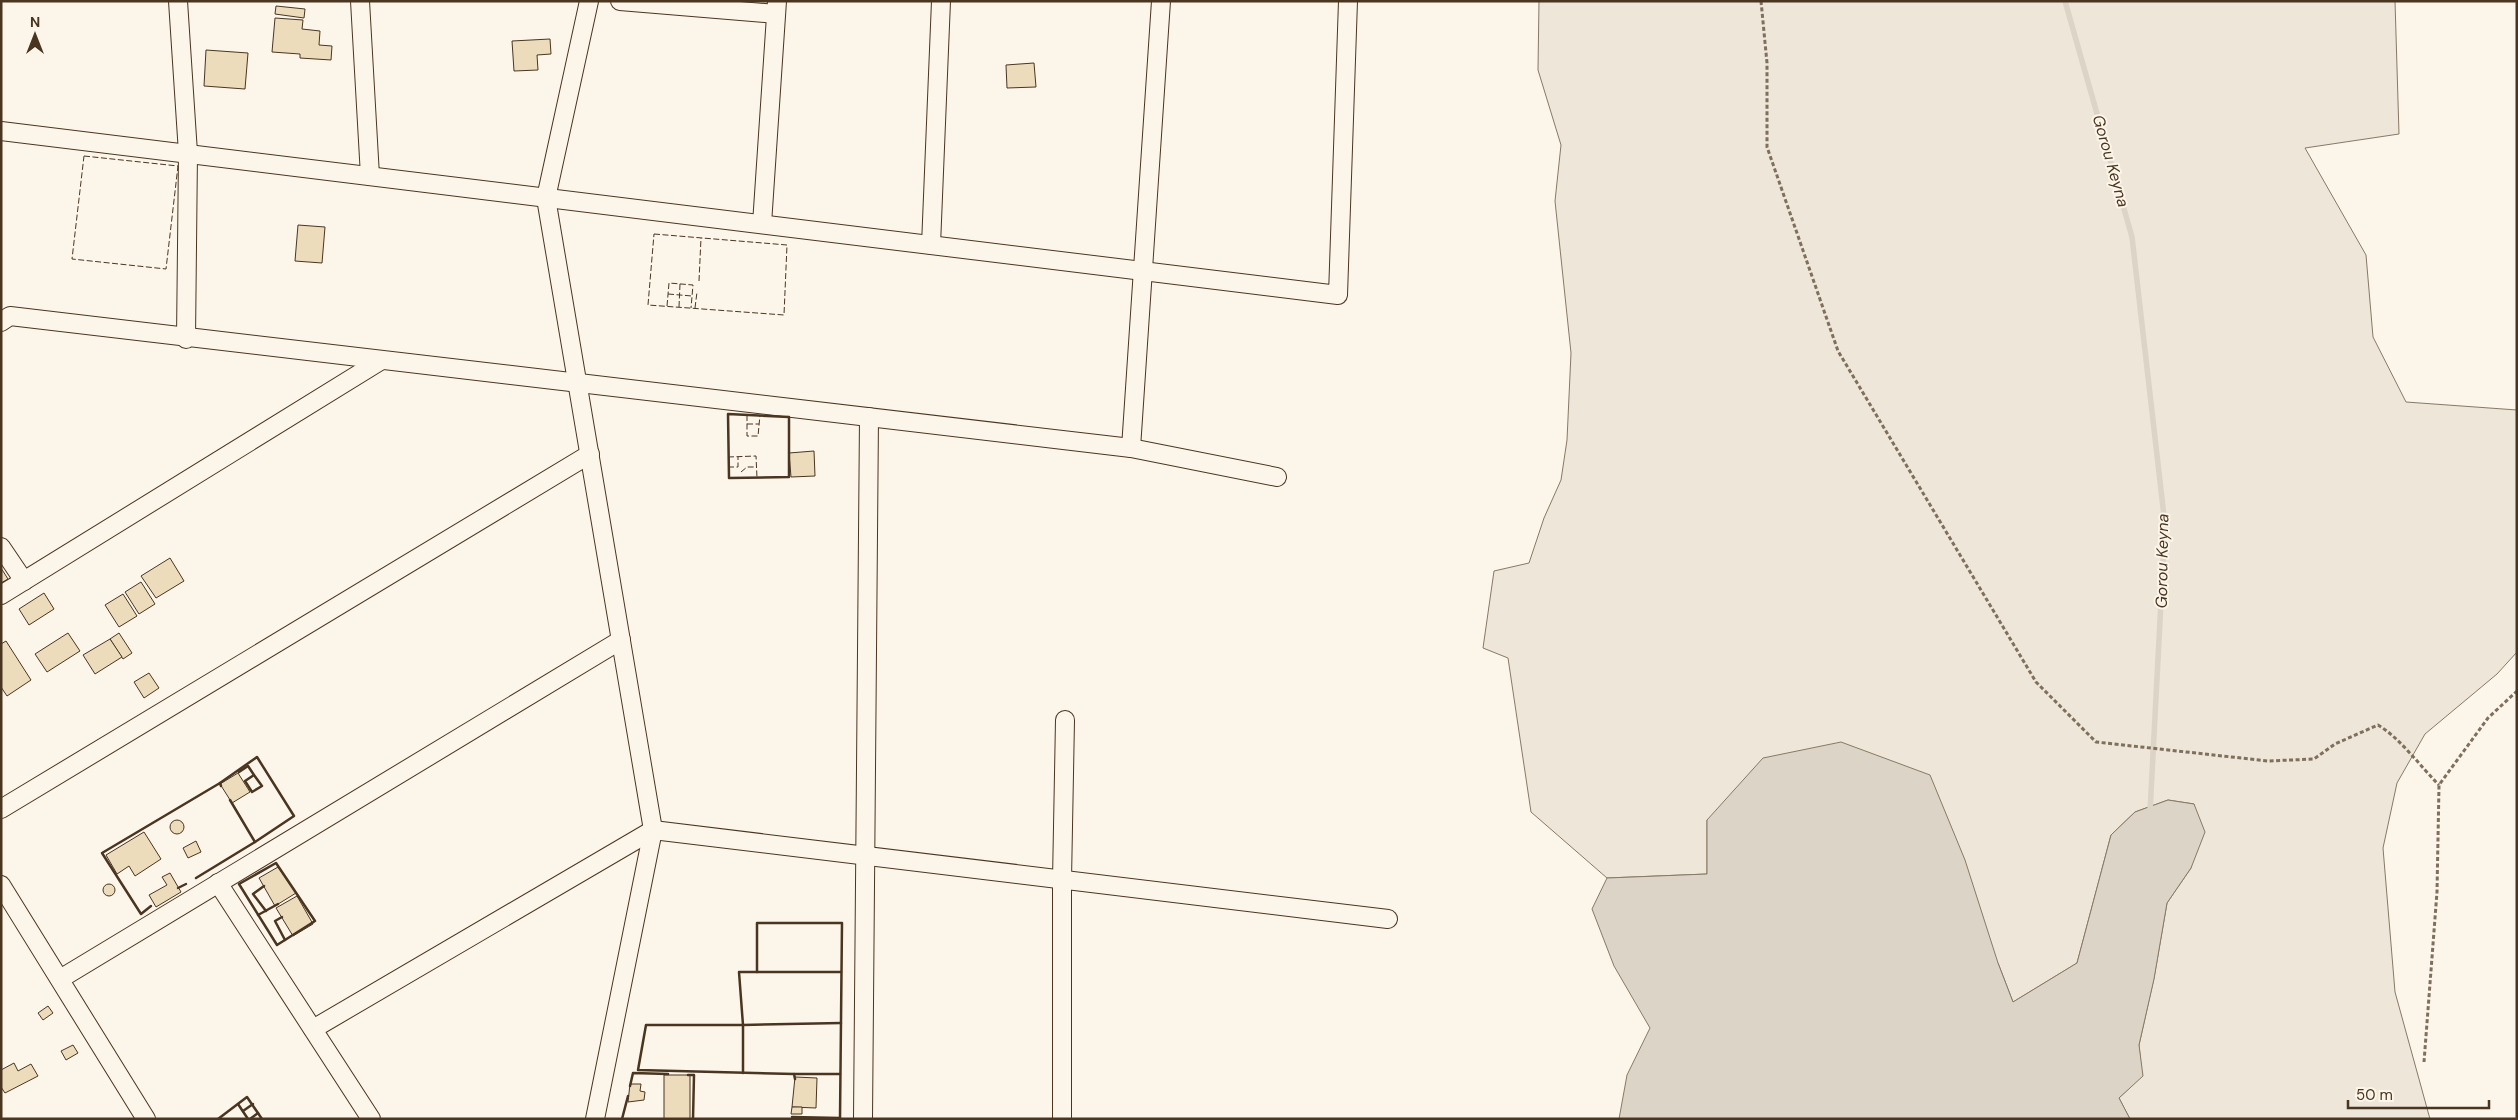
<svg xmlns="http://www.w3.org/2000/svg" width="2518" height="1120" viewBox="0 0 2518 1120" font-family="'DM Sans',sans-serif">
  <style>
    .green { fill: #ede6d9; stroke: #887966 }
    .water { fill: #dcd4c6; stroke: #887966 }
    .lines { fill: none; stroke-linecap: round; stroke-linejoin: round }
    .stream { stroke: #dcd4c6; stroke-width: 5.5 }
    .building { fill: #ecdcbc; stroke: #4a3520 }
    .street-casing { stroke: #4a3520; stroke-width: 20 }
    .path { stroke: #7f6f5c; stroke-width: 3; stroke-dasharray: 4 2.5; stroke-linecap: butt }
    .street { stroke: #fbf6e9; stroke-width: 18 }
    .fence { stroke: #4a3520; stroke-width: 1; stroke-dasharray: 6 2.5; stroke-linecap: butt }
    .wall { stroke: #4a3520; stroke-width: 2.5 }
    .labels { text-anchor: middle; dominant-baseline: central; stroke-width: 4; stroke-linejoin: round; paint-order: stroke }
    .water-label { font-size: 16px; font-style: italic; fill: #4a3520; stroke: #fbf6e9 }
  </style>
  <rect width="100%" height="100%" fill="#fbf6e9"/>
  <polygon class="green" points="1539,1 2395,1 2399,134 2305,148 2366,255 2373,337 2406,402 2517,410 2517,652 2497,674 2425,734 2397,783 2383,848 2395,992 2430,1119 2130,1119 2119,1098 2142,1076 2139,1045 2154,978 2167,903 2191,868 2194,804 2168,800 2135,812 2111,835 2077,963 2013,1002 1998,963 1707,820 1707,874 1607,878 1531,812 1508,658 1483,648 1494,571 1529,563 1544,518 1561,480 1567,440 1571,353 1555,201 1561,145 1538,70"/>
  <polygon class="water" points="1841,742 1930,775 1965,860 1998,963 2013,1002 2077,963 2111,835 2135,812 2168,800 2194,804 2205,832 2191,868 2167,903 2154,979 2139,1045 2143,1076 2119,1098 2130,1119 1619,1119 1627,1075 1650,1028 1614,966 1592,909 1607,878 1707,874 1707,820 1763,758"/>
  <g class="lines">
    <polyline class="stream" points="2065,1 2132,237 2165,525 2150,812"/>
  </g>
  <g class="building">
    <polygon points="276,6 305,9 304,18 275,14"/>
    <polygon points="275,18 303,20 302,29 320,31 319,45 332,46 331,60 300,58 300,54 272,52"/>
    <polygon points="550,39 551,54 537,55 538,70 514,71 512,41"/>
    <polygon points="206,50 248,53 245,89 204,86"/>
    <polygon points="1034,63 1036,87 1007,88 1006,65"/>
    <polygon points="298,225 325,227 322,263 295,261"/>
    <polygon points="814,451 815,476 791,477 789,453"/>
    <polygon points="170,558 184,581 156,598 141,576"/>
    <polygon points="1,568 8,579 1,583"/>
    <polygon points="141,582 155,604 139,614 125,592"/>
    <polygon points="44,593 54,609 29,625 19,609"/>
    <polygon points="123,594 137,616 119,627 105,605"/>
    <polygon points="68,633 80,651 47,672 35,654"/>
    <polygon points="119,633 132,653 123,659 110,639"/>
    <polygon points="110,639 122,657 95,674 83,655"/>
    <polygon points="6,641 31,680 7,696 1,687 1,644"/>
    <polygon points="149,673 159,688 144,698 134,682"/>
    <polygon points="238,773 250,792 232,803 220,784"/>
    <circle cx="177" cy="827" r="7"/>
    <polygon points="144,832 161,859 135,876 129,866 117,874 106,855"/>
    <polygon points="196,841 201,852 188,858 183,848"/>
    <polygon points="278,867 296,893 275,906 259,878"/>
    <polygon points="170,873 181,892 156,907 149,895 167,885 162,877"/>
    <circle cx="109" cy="890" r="6"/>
    <polygon points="297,896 313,924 293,936 276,908"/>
    <polygon points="48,1006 53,1013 43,1020 38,1013"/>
    <polygon points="73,1045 78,1053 66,1060 61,1051"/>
    <polygon points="14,1063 18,1071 31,1064 38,1076 5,1093 1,1087 1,1070"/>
    <rect x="664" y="1075" width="26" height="44"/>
    <polygon points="795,1077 817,1078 816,1108 792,1107"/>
    <polygon points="630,1084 641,1084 640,1091 645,1092 644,1100 628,1102"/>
    <polygon points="792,1107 802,1107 802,1114 791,1114"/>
  </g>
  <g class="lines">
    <defs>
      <g id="street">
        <polyline points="178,1 188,153 186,339"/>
        <polyline points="360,1 370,176"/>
        <polyline points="589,1 546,198 653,830 595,1119"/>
        <polyline points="620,1 776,14"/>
        <polyline points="1,131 1338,295 1348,1"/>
        <polyline points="762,224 777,1"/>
        <polyline points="931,245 941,1"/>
        <polyline points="1,322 10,316 1131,448 1277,477"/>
        <polyline points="1131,448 1161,1"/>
        <polyline points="1,547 24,581"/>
        <polyline points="1,595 380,361"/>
        <polyline points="1,809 590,454"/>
        <polyline points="218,883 371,1119"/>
        <polyline points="1,885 146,1119"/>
        <polyline points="60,979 621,640"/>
        <polyline points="313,1029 653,830 1388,919"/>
        <polyline points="863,1119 869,417"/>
        <polyline points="1062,1119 1062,880 1065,720"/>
      </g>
    </defs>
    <use href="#street" class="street-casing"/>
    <g class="path">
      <path d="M1761 1 1767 63V147L1838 351 2036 682 2096 742 2268 761 2314 759 2335 744 2378 725C2400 738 2420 766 2439 785"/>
      <polyline points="2424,1062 2437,892 2439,785 2488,718 2517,691"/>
    </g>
    <use href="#street" class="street"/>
    <g class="fence">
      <polygon points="84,156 178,166 166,269 72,259"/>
      <polygon points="654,234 787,245 784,315 648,305"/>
      <polyline points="699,281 701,238"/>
      <polyline points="668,294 692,296"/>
      <polyline points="667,306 669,283 693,285 691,308"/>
      <polyline points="679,307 680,284"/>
      <polyline points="695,308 697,292"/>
      <polyline points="747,415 747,436 758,436 760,415"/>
      <polyline points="747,424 759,424"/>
      <polyline points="728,457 756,456 757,478"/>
      <polyline points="728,467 738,467 738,457"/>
      <polyline points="741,472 747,467 757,467"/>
    </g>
    <g class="wall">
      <polygon points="728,414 789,417 789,477 729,478"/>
      <polyline points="239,772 248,766 254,775 245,781 252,792 262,786 254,775"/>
      <polyline points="220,783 257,757 294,816 255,842"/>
      <polygon points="276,863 315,921 277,945 239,884"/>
      <polyline points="196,878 255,842 230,800"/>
      <polyline points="264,886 253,894 266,911"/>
      <polyline points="178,888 186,884"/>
      <polyline points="151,906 141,914 102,853 220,783 221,786"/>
      <polyline points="258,915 278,904"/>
      <polyline points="282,917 275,921 285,940"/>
      <polyline points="757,972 841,972"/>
      <polyline points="743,1073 743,1025 841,1023"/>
      <polyline points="794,1074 840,1074"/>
      <polyline points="688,1075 694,1075 693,1119"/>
      <polyline points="795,1079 794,1074 638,1070 646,1025 743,1025 739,972 757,972 757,923 842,923 840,1119"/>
      <polyline points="630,1086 633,1073 668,1074"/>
      <polyline points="238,1104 248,1119"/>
      <polyline points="243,1111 253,1104"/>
      <polyline points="792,1117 840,1118"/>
      <polyline points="218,1119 247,1097 262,1119"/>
      <polyline points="250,1119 258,1113"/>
      <polyline points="622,1119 628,1096"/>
    </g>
  </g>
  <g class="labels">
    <g class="water-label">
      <text transform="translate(2111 161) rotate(74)">Gorou Keyna</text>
      <text transform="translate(2162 561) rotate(-89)">Gorou Keyna</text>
    </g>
  </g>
  <rect width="2518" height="1120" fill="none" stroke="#4a3520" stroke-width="5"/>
  <g transform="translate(35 35)" stroke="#fbf6e9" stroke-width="4" paint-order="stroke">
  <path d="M0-4L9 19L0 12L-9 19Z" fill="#4a3520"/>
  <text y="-8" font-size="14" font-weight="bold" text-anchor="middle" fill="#4a3520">N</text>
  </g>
  <path d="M2348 1100v8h141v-8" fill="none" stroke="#4a3520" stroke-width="2.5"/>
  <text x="2356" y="1100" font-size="15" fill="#4a3520" stroke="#fbf6e9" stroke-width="4" paint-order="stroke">50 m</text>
</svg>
